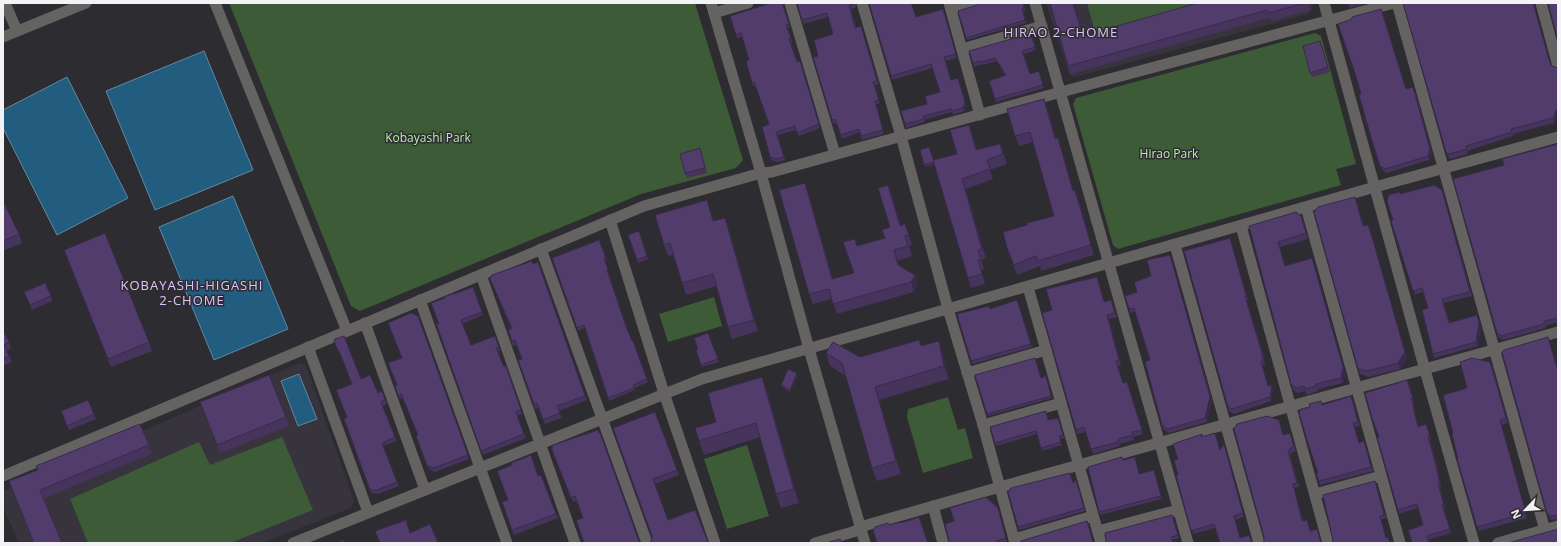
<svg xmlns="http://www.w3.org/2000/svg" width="1561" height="546" viewBox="0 0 1561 546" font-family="'Open Sans',sans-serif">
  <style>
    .built { fill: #38343e }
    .green { fill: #3d5b37 }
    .water { fill: #225c7f; stroke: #6189a2 }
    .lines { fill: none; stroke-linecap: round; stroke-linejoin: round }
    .minor { stroke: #656262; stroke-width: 11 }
    .tertiary { stroke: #656262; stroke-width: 11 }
    .wall { fill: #46345d }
    .shaded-wall { fill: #392a4c }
    .building { fill: #513c6c; stroke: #392a4c }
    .labels { text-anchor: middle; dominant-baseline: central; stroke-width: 3; stroke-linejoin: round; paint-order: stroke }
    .park-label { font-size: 12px; fill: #b6f0a9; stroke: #2d2c30 }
    .neighbourhood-label { font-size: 13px; letter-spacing: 1px; fill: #e0c2f8; stroke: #2d2c30 }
  </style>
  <rect width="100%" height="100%" fill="#2d2c30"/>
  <g class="built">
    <polygon points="1046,3 1312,3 1313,9 1308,14 1075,77 1069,74"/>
    <polygon points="299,363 306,366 354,501 351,508 262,543 19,543 3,507 4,491"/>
  </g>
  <g class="green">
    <polygon points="229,3 695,3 743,160 736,168 641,194 360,311 351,306"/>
    <polygon points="1087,3 1202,3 1095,32"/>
    <polygon points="1315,33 1321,36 1356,164 1336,169 1341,185 1118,249 1113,245 1073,104 1076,98"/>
    <polygon points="714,297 722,326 668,342 659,314"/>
    <polygon points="948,397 958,430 965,428 973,458 923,473 907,417 908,409"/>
    <polygon points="282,437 313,510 230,543 88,543 70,499 199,442 210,465"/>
    <polygon points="747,445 769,516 727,529 704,459"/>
  </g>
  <g class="water">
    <polygon points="204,51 253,170 155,210 106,91"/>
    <polygon points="67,77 128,198 57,235 3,128 3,110"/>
    <polygon points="233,196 288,329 214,360 159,227"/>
    <polygon points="299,374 317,419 298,426 281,381"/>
  </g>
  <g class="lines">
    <g class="minor">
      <polyline points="5,3 17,31"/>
      <polyline points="215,3 347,331"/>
      <polyline points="790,3 835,154"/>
      <polyline points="862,3 901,136 948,309 983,425 1015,543"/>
      <polyline points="949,3 980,115"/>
      <polyline points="1035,3 1188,543"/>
      <polyline points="1397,3 1545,530"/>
      <polyline points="1541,3 1558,66"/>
      <polyline points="951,9 973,3"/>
      <polyline points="714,13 748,3"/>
      <polyline points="962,49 1042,26"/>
      <polyline points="761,173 772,172 1061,92 1394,3"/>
      <polyline points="1306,207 1400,543"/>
      <polyline points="610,220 664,393 715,543"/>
      <polyline points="1241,226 1328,543"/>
      <polyline points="1175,245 1259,543"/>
      <polyline points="541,249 647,543"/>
      <polyline points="481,275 575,543"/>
      <polyline points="1028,287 1101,543"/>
      <polyline points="420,300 507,543"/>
      <polyline points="365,323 425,490"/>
      <polyline points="967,373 1046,350"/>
      <polyline points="983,425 1061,403"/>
      <polyline points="1315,494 1381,476"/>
      <polyline points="933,506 943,543"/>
      <polyline points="1098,531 1178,510"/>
      <polyline points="1014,539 1093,516"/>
      <polyline points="815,543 856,531 860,527 1000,487 1558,332"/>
      <polyline points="1498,543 1558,526"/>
    </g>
    <g class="tertiary">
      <polyline points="711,3 761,173 809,349 865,543"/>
      <polyline points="1324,3 1425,370 1474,543"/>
      <polyline points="3,37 86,3"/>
      <polyline points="308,347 368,512"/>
      <polyline points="3,476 644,206 761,173"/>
      <polyline points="293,543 702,379 1375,187 1558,137"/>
    </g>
  </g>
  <g class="wall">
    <polygon points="755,3 783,3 790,28 788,28 792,42 791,42 820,128 799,136 796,130 778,135 785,160 778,162 771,160 770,157 769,124 755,86 753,86 752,83 749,60 742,37 737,38 730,16 765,5"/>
    <polygon points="856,3 856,7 851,9 856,27 861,26 879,84 875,85 880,103 876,104 884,134 862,140 860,132 842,139 836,123 833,124 832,120 818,56 833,34 828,17 804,24 802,20"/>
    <polygon points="1023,3 1025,11 1023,12 1026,23 967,40 966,38 977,5"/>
    <polygon points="1197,3 1308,3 1310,10 1271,21 1269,18 1071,74 1068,66 1083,36"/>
    <polygon points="1348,3 1367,3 1350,8"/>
    <polygon points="1534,5 1550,64 1552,66 1558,68 1558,115 1554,123 1513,134 1513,136 1467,151 1468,154 1451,159 1448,157 1446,152"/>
    <polygon points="943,9 957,58 945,61 951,80 967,105 964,111 953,115 952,112 924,120 925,122 906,128 901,111 927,104 940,92 933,68 892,80 891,76 916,17"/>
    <polygon points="1032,37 1036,50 1024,54 1030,74 1039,71 1044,88 996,102 989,81 1005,76 997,61 983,65 983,64 974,67 973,63"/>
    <polygon points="1322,46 1330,72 1312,77 1310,73"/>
    <polygon points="1406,89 1415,91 1432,153 1429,160 1386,173 1382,170 1370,134"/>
    <polygon points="1048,109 1056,138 1058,138 1061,148 1073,191 1079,200 1094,255 1041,271 1040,266 1017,275 1007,248 1054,216 1033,142 1019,146 1015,136"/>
    <polygon points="969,125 977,150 1000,144 1007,164 990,170 993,179 966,189 986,258 981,260 984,269 981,270 985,284 971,288 968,278 934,164 925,167 920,150 934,160 957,154"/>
    <polygon points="1558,144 1558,322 1545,326 1546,328 1503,340 1498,337 1497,333 1504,165"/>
    <polygon points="700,148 707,173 687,178 685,173"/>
    <polygon points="805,183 808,193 833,279 854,273 855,239 857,246 885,238 890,227 888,185 892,195 901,226 905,224 912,245 909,246 912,256 897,261 899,266 915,275 918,285 914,292 837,314 832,299 813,304 809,294"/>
    <polygon points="1442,190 1472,296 1444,303 1450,323 1477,315 1481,327 1478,346 1434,358 1433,354 1428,308 1423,292 1415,295 1391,221 1393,220 1400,194"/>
    <polygon points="3,201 19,234 22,243 3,251"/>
    <polygon points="1357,203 1364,226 1374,243 1407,358 1400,369 1369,377 1360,374 1358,369"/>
    <polygon points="711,211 714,221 725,218 729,229 758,331 732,339 728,327 716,286 686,295 673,255 668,256 664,245"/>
    <polygon points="1303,221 1308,239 1280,247 1285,266 1312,258 1345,373 1343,383 1318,389 1318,391 1307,395 1305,391 1298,393 1293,390 1291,384 1249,226"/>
    <polygon points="639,231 648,259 638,263 628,235"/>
    <polygon points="1230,238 1248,300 1246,300 1263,354 1265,365 1262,365 1268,386 1272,385 1274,389 1271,401 1234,414 1229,411 1228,407"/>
    <polygon points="599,240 607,260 605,261 609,272 608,273 628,331 632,341 633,341 648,382 634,388 635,390 609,401 585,328 578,331 552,258"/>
    <polygon points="1170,255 1212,401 1207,422 1169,433 1163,429 1162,425 1150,360 1135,312 1130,313 1129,309 1137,292"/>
    <polygon points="67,258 149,342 152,351 111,367"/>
    <polygon points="538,262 587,400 559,411 562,418 545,424 539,408 535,409 518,360 522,359 516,345 513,346 508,330 511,329 490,279"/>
    <polygon points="1098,281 1104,302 1111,300 1113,304 1117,317 1109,319 1121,365 1117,366 1123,383 1127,382 1143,434 1133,437 1134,440 1119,444 1120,446 1093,454 1086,432 1077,434 1076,430 1052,310"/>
    <polygon points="473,287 483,315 462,324 471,345 495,336 500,351 498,352 504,367 506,366 522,414 517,416 526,438 483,455 436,323 439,324 445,298 454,294"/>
    <polygon points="51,296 52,301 32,310 26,297"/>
    <polygon points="1017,300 1032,347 972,364 957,314 990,309"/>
    <polygon points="418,316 469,459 435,472 429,469 416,436 418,435 403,398 400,399 395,386 397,385 402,358"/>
    <polygon points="3,330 9,342 11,348 7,351 12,362 3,366"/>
    <polygon points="708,333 719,362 702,367 696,350 698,349"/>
    <polygon points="1548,337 1557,368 1558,368 1558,519 1552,520 1549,517 1547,513"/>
    <polygon points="334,341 361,379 378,393 382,391 387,404 383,406 397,441 383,446 399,486 378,494 371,493 344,419 347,417 352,384 341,355 340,355"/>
    <polygon points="921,345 943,354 949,379 879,400 901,474 877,481 872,468 846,376 830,366 826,353 860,357"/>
    <polygon points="1492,366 1508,423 1502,425 1527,518 1479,531 1458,459 1453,433 1467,388"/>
    <polygon points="975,375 1041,377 1046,376 1052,398 988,416"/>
    <polygon points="798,376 790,392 782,387 781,385"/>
    <polygon points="1407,380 1414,401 1413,402 1415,410 1414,411 1419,427 1426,424 1431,439 1430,440 1438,470 1441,487 1440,488 1445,508 1444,509 1451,533 1428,540 1423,525 1418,508 1399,514 1379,437"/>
    <polygon points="767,391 799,503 781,508 776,494 760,437 704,455 699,441 716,422"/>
    <polygon points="1353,400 1360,426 1355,427 1359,443 1364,441 1373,471 1320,485 1316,473 1318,473 1310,407"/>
    <polygon points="204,411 286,417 289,426 220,453"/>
    <polygon points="655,412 679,475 655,484 668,520 695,510 708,543 650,543 651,542 652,536 613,428"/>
    <polygon points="94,414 96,419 69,430 63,416"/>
    <polygon points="1058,418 1064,438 1060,439 1062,445 1042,451 1037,434 996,446 995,443 1049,420"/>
    <polygon points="1290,433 1296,451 1291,453 1291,454 1290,455 1299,487 1294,488 1303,521 1307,520 1310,531 1321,543 1264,541 1284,435"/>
    <polygon points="1202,434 1203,436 1220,449 1244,517 1235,520 1240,538 1215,528 1193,534 1178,475 1178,459"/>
    <polygon points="149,445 152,454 44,498 62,543 33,543 9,481"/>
    <polygon points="552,450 639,541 583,518 576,501 573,502"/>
    <polygon points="1123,460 1140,474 1154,470 1162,499 1100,515 1099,512"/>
    <polygon points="541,475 558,518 514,535 502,502 508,500 538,476"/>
    <polygon points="1073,482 1077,483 1085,511 1019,530 1018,527"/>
    <polygon points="1376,485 1386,518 1381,520 1386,538 1390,543 1331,543"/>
    <polygon points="998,508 1007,542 1003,543 947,543"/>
    <polygon points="1172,515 1179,538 1172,540 1105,543"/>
  </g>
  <g class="shaded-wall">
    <polygon points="1073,3 1074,3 1085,43 1083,36"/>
    <polygon points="1533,3 1534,3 1534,5 1551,68"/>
    <polygon points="958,78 967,105 964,111 963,108"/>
    <polygon points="1413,87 1432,153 1429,160 1428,156"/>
    <polygon points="1044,99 1048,109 1059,148 1055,139"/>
    <polygon points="1558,107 1558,115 1554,123 1553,118"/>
    <polygon points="962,179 966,189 986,258 982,249"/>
    <polygon points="805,183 808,193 836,290 832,279"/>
    <polygon points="888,185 892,195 904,236 900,226"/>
    <polygon points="1075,190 1079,200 1094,255 1091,245"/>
    <polygon points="707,200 711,211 717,232 713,221"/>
    <polygon points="725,218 729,229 758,331 754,320"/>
    <polygon points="1368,225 1374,243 1407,358 1400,369 1398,363"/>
    <polygon points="1170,255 1212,401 1207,422 1205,418"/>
    <polygon points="1312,258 1345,373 1343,383 1341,378"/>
    <polygon points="915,275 918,285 914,292 911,282"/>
    <polygon points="1107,315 1109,319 1121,365 1119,360"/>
    <polygon points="1477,315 1481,327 1478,346 1476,342"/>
    <polygon points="939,341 943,354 949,379 944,366"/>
    <polygon points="797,373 798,376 790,392 790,390"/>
    <polygon points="762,377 767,391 799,503 794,489"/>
    <polygon points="1272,385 1274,389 1271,401 1270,397"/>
    <polygon points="875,387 879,400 901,474 896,461"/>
    <polygon points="1500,420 1502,425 1527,518 1526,513"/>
    <polygon points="1428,436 1438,470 1441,487 1440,484"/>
  </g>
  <g class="building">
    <polygon points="771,3 782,3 789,24 786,25 791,38 789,39 797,62 800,61 819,124 797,133 795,126 776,132 784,157 776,159 770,157 762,127 769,124 754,82 752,83 746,61 749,60 741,33 736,35 730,16"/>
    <polygon points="797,3 855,3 855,4 849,5 855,28 861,26 877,81 873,82 879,100 875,101 883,130 861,136 859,129 841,135 835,119 832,120 813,57 818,56 814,40 833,34 827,13 802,20"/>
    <polygon points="869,3 911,3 916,17 943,9 956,54 944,57 951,80 958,78 965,102 963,108 952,111 951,109 923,116 924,119 905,124 901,111 927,104 925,96 940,92 931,64 891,76"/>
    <polygon points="978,3 1023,3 1024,8 1022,9 1025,20 966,38 958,11 977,5"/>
    <polygon points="1050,3 1073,3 1083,36 1197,3 1305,3 1268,13 1267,10 1068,66"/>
    <polygon points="1403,3 1533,3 1550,63 1552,66 1558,68 1558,107 1553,118 1511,129 1512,132 1466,146 1467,149 1449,154 1446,152"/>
    <polygon points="1548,3 1558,3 1558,41"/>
    <polygon points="1381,9 1406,89 1413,87 1430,149 1428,156 1385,169 1380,166 1370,134 1359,95 1361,94 1355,73 1338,24 1352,19 1352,17"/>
    <polygon points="1029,34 1030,38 1032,37 1035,47 1022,51 1030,74 1039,71 1043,85 995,99 989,81 1006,75 995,58 982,62 982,61 973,63 969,51"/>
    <polygon points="1320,41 1328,67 1310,73 1303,46"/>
    <polygon points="1044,99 1055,139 1058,138 1073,191 1075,190 1091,245 1038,261 1036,256 1014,265 1007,248 1003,232 1027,225 1027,223 1054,216 1030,132 1015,136 1007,109"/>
    <polygon points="969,125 976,150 1000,144 1003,154 987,160 990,169 962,179 982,249 978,250 981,259 978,260 982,274 968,278 933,160 957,154 950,130"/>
    <polygon points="1558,144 1558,318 1544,321 1544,324 1501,336 1497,333 1453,179 1504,165 1502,159"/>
    <polygon points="929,147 934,162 924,165 920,150"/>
    <polygon points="700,148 705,168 685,173 680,154"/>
    <polygon points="805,183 832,279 854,273 843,242 855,239 857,246 885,238 882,230 890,227 878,188 888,185 900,226 905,224 909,235 905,236 908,246 894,250 898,265 915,275 911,282 833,304 829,289 809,294 779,190"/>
    <polygon points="1434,185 1442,190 1470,292 1442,299 1449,323 1477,315 1479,323 1476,342 1433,354 1422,310 1428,308 1422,288 1413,291 1391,221 1393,220 1387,201 1389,195 1400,192 1400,194"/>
    <polygon points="1355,197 1363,226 1368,225 1372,237 1405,352 1398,363 1367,371 1358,369 1314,212 1318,207"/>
    <polygon points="707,200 713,221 725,218 754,320 728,327 713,274 682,283 670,243 664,245 655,215"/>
    <polygon points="3,201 19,234 3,241"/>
    <polygon points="1296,212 1301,216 1306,233 1278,242 1285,266 1312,258 1343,367 1341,378 1316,384 1316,386 1305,389 1304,386 1296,388 1291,384 1249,226"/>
    <polygon points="639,231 647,256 637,260 628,235"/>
    <polygon points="105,233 149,342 108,359 64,250"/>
    <polygon points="1230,238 1246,295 1245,296 1261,350 1263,361 1261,361 1268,386 1272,385 1270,397 1232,409 1228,407 1184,251"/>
    <polygon points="599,240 606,258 604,258 608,270 607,270 627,329 632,341 633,341 647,379 633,385 634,388 608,398 584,325 577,328 552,258"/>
    <polygon points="1170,255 1210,397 1205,418 1168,429 1162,425 1145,362 1150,360 1134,308 1129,309 1125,296 1137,292 1134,282 1151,276 1147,260"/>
    <polygon points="532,261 533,264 538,262 585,396 557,406 560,413 543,420 537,403 534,404 518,360 522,359 515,340 512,341 508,330 512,328 490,279 492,275"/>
    <polygon points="1097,277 1104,302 1111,300 1115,313 1107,315 1119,360 1116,361 1123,383 1127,382 1142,430 1132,432 1133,435 1118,439 1118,442 1091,449 1084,427 1076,430 1042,313 1052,310 1046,289"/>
    <polygon points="45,283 51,296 30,305 24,292"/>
    <polygon points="473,287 482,312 461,320 471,345 495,336 499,347 496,348 504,367 506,366 521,410 516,412 524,434 481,451 436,323 439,324 431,303 445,298 444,297 454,293 454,294"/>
    <polygon points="1017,300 1031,344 971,361 957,314 989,306 990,309"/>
    <polygon points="411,313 418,316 468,455 434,468 427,466 416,436 418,435 401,394 398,395 395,386 397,385 388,363 402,358 388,323"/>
    <polygon points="3,330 9,342 4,345 9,356 3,359"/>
    <polygon points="708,333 718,359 701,365 696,350 698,349 694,338"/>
    <polygon points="344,336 361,379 370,375 378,393 382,391 385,400 381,402 395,437 382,443 397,482 377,490 370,490 344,419 347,417 336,390 352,384 339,351 338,351 334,341 335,339"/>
    <polygon points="1548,337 1557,368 1558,368 1558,515 1551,516 1547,513 1502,352 1504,350"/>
    <polygon points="919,340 921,346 939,341 944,366 875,387 896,461 872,468 842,363 826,353 833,342 860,357"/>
    <polygon points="1035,358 1041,378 1046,376 1051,396 987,414 975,375"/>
    <polygon points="1472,358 1490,362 1506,418 1500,420 1526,513 1477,527 1457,459 1458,459 1452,434 1453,433 1443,395 1467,388 1460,362"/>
    <polygon points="788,369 797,373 790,390 781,385"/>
    <polygon points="269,375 286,417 217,445 200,402"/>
    <polygon points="762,377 794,489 776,494 756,423 699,441 695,428 716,422 708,393"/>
    <polygon points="1407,380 1413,398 1411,398 1414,406 1413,407 1418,427 1426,424 1430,436 1428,436 1436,466 1440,484 1438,484 1444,505 1442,505 1450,529 1427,536 1429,543 1412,543 1408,530 1423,525 1417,504 1398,510 1377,437 1379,437 1372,418 1365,393"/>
    <polygon points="1351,396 1358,422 1353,423 1359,443 1364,441 1371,467 1319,481 1316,473 1318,473 1308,443 1299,413 1301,409 1310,407 1309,404 1321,401 1322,405"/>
    <polygon points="88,400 94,414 67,426 61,411"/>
    <polygon points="1046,411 1048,420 1058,418 1063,435 1059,436 1061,442 1041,448 1036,431 995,443 990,427"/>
    <polygon points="655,412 677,470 653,479 668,520 695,510 708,542 706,543 650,543 651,542 652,536 613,428"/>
    <polygon points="1267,416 1279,420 1283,435 1290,433 1294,447 1289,449 1290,451 1288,451 1297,483 1293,484 1302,521 1307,520 1310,531 1317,529 1321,543 1263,543 1264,541 1264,537 1234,429 1237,424"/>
    <polygon points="140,424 149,445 40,490 62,543 34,543 9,481 38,470 36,466"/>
    <polygon points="598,430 599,433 600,433 639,541 640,543 584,543 576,520 583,518 575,496 571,498 552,450 553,445"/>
    <polygon points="1215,433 1220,450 1224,444 1243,513 1234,516 1240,538 1249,535 1252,543 1220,543 1214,524 1191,531 1176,475 1178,475 1174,460 1178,459 1173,444 1202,434 1201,437"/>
    <polygon points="531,455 538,476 541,475 556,514 512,530 502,502 508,500 497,471 512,465 511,463"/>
    <polygon points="1122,457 1123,460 1135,457 1139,474 1154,470 1161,496 1099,512 1088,467"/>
    <polygon points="1070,473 1073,483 1076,480 1084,508 1018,527 1008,492 1011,488"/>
    <polygon points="1375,481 1384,515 1380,516 1386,538 1388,537 1390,543 1331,543 1333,541 1323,495"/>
    <polygon points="986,497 998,508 1006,538 996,541 996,543 947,543 949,541 945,524 954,521 950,508"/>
    <polygon points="1172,515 1178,535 1171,537 1173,543 1105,543 1106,542 1105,533"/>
    <polygon points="919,517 928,543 877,543 873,530 875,527 888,523 889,525 900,522 901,523"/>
    <polygon points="406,520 410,533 430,524 438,543 380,543 375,531"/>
    <polygon points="1087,521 1093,542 1094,543 1020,543 1021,541"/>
    <polygon points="1558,529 1558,543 1508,543"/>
    <polygon points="840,539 842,543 826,543"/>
    <polygon points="343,540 344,543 336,543"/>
  </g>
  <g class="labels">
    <g class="park-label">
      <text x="428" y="137">Kobayashi Park</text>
      <text x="1169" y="153">Hirao Park</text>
    </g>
    <g class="neighbourhood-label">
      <text x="1061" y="32">HIRAO 2-CHOME</text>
      <text x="192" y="285">KOBAYASHI-HIGASHI<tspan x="192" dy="15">2-CHOME</tspan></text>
    </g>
  </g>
  <rect width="1561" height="546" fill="none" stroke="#f3f2f5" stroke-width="8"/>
  <g transform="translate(1525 510) rotate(245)" stroke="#2d2c30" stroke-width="3" paint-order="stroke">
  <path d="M0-3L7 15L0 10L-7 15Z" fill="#f3f2f5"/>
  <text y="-6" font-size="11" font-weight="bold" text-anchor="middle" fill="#f3f2f5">N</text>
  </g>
</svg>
